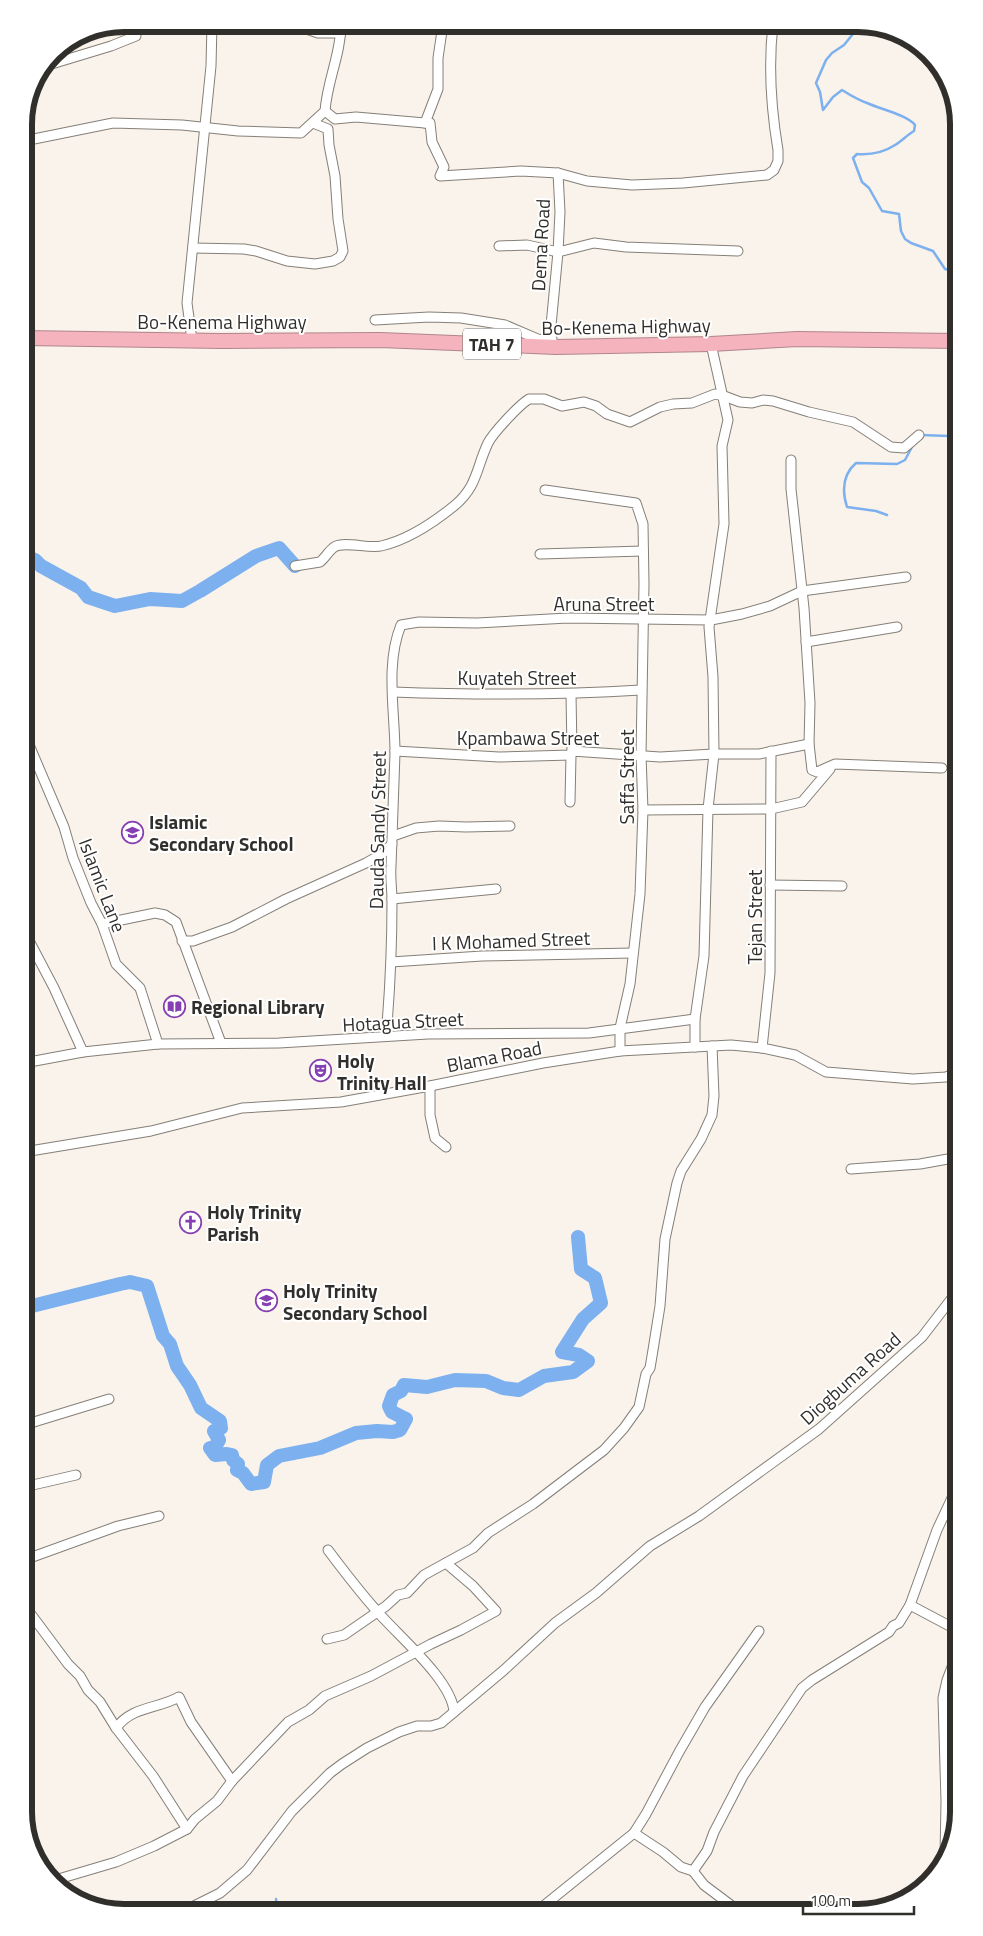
<svg xmlns="http://www.w3.org/2000/svg" width="983" height="1936" viewBox="0 0 983 1936" font-family="'Titillium Web',sans-serif">
  <style>
    .lines { fill: none; stroke-linecap: round; stroke-linejoin: round }
    .stream { stroke: #7cb0ee; stroke-width: 2.5 }
    .river { stroke: #7cb0ee; stroke-width: 14 }
    .minor-casing { stroke: #847f78; stroke-width: 11 }
    .highway-casing { stroke: #b0858b; stroke-width: 16 }
    .minor { stroke: #fff; stroke-width: 9 }
    .highway { stroke: #f5b3be; stroke-width: 14 }
    .labels { text-anchor: middle; dominant-baseline: central; stroke-width: 4; stroke-linejoin: round; paint-order: stroke }
    .shield { fill: #fff; stroke: #6f6d6b; stroke-width: 1 }
    .shield-label { font-size: 18px; font-weight: bold; fill: #312f2c }
    .street-label { font-size: 19px; fill: #312f2c; stroke: #fff }
    .poi-label { font-size: 19px; font-weight: bold; fill: #312f2c; stroke: #fff; text-anchor: start }
    .rim { fill: none; stroke: #312f2c; stroke-width: 6 }
  </style>
  <rect width="100%" height="100%" fill="#faf3eb"/>
  <g class="lines">
    <g class="stream">
      <path d="M866 24 857 29 844 45 832 53 826 60 816 83 820 92 823 110 833 97 842 90C850 95 858 100 867 103 880 109 907 115 915 125L914 131C907 135 902 141 895 145 883 153 871 155 857 154L853 158 862 182 869 188 882 211 899 214 901 231 905 239 911 243 933 251 945 269 959 273"/>
      <polyline points="959,394 959,391"/>
      <polyline points="920,435 949,436 959,426"/>
      <path d="M887 515 876 511 847 507C842 491 842 475 856 463L897 464 905 460 913 445"/>
      <polyline points="276,1899 278,1912"/>
    </g>
    <g class="river">
      <polyline points="24,555 35,560 41,566 81,588 88,597 115,606 150,599 182,601 200,591 256,556 279,548 295,566"/>
      <polyline points="24,1308 120,1284 130,1282 147,1286 163,1336 170,1344 177,1366 190,1385 201,1408 220,1421 221,1428 214,1431 219,1440 215,1447 210,1448 215,1455 227,1454 232,1455 233,1460 238,1464 237,1470 243,1473 251,1484 264,1482 267,1465 279,1456 320,1448 356,1433 377,1431 393,1432 400,1430 406,1419 392,1412 389,1406 393,1395 401,1391 404,1385 427,1387 455,1380 486,1381 503,1388 519,1390 544,1376 573,1372 588,1361 579,1355 562,1352 583,1319 601,1303 595,1278 581,1269 578,1237"/>
    </g>
    <defs>
      <g id="minor">
        <polyline points="292,24 318,33 341,33"/>
        <path d="M443 24 438 58V89L425 123H430L432 142 444 167 440 176 521 171 558 173 587 181 632 185 683 183 767 175 774 170 778 161V150C771 108 768 67 773 24"/>
        <polyline points="45,66 111,46 136,36"/>
        <polyline points="325,111 335,119 356,117 425,123"/>
        <path d="M24 141 113 123 182 125 238 131 301 133 325 111C327 81 341 54 341 24"/>
        <polyline points="499,246 527,245 558,252 594,243 626,247 738,251"/>
        <polyline points="193,248 244,249 256,251 287,261 315,264 333,261 340,257 343,251 338,219 335,176 329,145 328,129 313,123"/>
        <polyline points="375,320 429,317 461,318 505,325 540,340 550,336"/>
        <polyline points="552,339 550,336 558,252 560,212 558,173"/>
        <polyline points="192,340 187,303 211,66 212,24"/>
        <polyline points="791,460 791,489 804,608 810,703 809,744 812,770 817,772 835,764 942,768"/>
        <polyline points="545,490 636,503 643,524 644,584 641,755 643,810 640,894 630,984 620,1028 620,1051"/>
        <polyline points="540,554 643,551"/>
        <path d="M295 566 320 562C325 558 328 552 333 548 341 540 369 549 381 546 408 540 433 523 454 506 478 486 476 468 488 443 493 433 519 405 529 399H544L562 406 584 402 596 406 607 414 630 422 660 407 673 404 692 403 715 394 724 396 740 402 752 403 763 400 773 401 809 412 853 422 891 447 904 448 919 435"/>
        <polyline points="806,642 897,627"/>
        <path d="M393 692C476 695 558 695 641 690"/>
        <polyline points="571,694 572,751"/>
        <polyline points="24,733 64,827 73,858 91,903 102,924 116,964 140,988 158,1044"/>
        <polyline points="395,751 499,757 571,755 572,751 660,757 714,754 759,754 809,744"/>
        <polyline points="570,802 571,755"/>
        <polyline points="643,810 771,809 802,802 830,769"/>
        <polyline points="393,836 416,828 439,826 466,827 510,826"/>
        <polyline points="770,885 842,886"/>
        <polyline points="392,899 496,889"/>
        <polyline points="102,924 155,913 165,915 176,922 221,1043"/>
        <polyline points="24,931 54,988 83,1052"/>
        <polyline points="182,941 193,941 232,927 286,899 366,863 382,854 392,844"/>
        <polyline points="391,962 482,956 633,953"/>
        <path d="M386 1036C390 991 392 946 392 900 392 889 390 878 391 866 392 828 394 791 395 753 395 712 385 664 401 625L419 622 477 623 568 618 711 620 742 614 770 606 802 591 906 577"/>
        <polyline points="695,1047 695,1019 704,956 708,809 714,754 713,677 709,627 724,524 722,446 728,420 711,344"/>
        <polyline points="762,1048 770,973 771,751"/>
        <polyline points="24,1063 83,1052 158,1044 279,1043 428,1034 589,1033 695,1019"/>
        <polyline points="430,1086 430,1115 435,1138 446,1147"/>
        <polyline points="24,1152 151,1131 242,1108 341,1102 430,1086 543,1063 620,1051 731,1045 762,1048 795,1055 826,1072 913,1079 946,1077 959,1072"/>
        <polyline points="851,1169 920,1164 959,1157"/>
        <polyline points="24,1425 109,1399"/>
        <polyline points="24,1487 76,1475"/>
        <path d="M328 1550C343 1570 359 1591 376 1610 397 1635 452 1680 454 1712"/>
        <polyline points="24,1560 118,1526 159,1516"/>
        <polyline points="24,1605 68,1664 80,1676 88,1690 100,1702 116,1728 153,1776 187,1829"/>
        <polyline points="910,1605 959,1631"/>
        <polyline points="327,1639 344,1635 386,1606 398,1595 407,1593 424,1575 473,1548 488,1533 533,1504 604,1450 624,1428 639,1407 646,1374 650,1368 653,1350 660,1306 665,1239 677,1183 681,1171 701,1139 712,1115 714,1096 712,1046"/>
        <path d="M116 1728C132 1706 158 1709 179 1697L191 1722 232 1781"/>
        <polyline points="634,1833 663,1852 681,1867 693,1871 704,1885 740,1912"/>
        <polyline points="945,1857 946,1801 943,1698 947,1680 959,1649"/>
        <polyline points="693,1871 707,1851 714,1832 743,1776 802,1688 812,1680 889,1632 893,1626 899,1623 910,1605 937,1530 959,1483"/>
        <polyline points="55,1880 116,1862 154,1846 187,1829 195,1819 217,1801 232,1781 288,1722 309,1710 325,1696 371,1676 431,1644 461,1630 496,1611 473,1586 446,1563"/>
        <polyline points="182,1912 220,1893 247,1870 292,1811 330,1773 342,1764 367,1748 399,1732 417,1726 431,1726 441,1723 504,1670 555,1623 596,1593 650,1546 699,1516 819,1429 922,1337 959,1289"/>
        <polyline points="536,1912 634,1833 646,1814 679,1752 705,1707 759,1631"/>
      </g>
      <polyline id="highway" points="24,338 222,341 380,340 556,347 711,344 797,339 959,341"/>
    </defs>
    <use href="#minor" class="minor-casing"/>
    <use href="#highway" class="highway-casing"/>
    <use href="#minor" class="minor"/>
    <use href="#highway" class="highway"/>
  </g>
  <defs>
    <symbol id="school-ring" viewBox="-11 -11 22 22"><circle r="9.5" fill="#fff" stroke="#853fb2" stroke-width="1.5"/><path d="M0-5L7-2L0 1L-7-2ZM-4 1L0 2.5L4 1V4Q0 6-4 4Z" fill="#853fb2"/></symbol>
    <symbol id="library-ring" viewBox="-11 -11 22 22"><circle r="9.5" fill="#fff" stroke="#853fb2" stroke-width="1.5"/><path d="M-6-4Q-3-5.5-.7-3.5V5Q-3 3-6 4ZM6-4Q3-5.5 .7-3.5V5Q3 3 6 4Z" fill="#853fb2"/></symbol>
    <symbol id="theatre-ring" viewBox="-11 -11 22 22"><circle r="9.5" fill="#fff" stroke="#853fb2" stroke-width="1.5"/><path d="M-5-5.5Q0-4 5-5.5V0Q5 5 0 6Q-5 5-5 0ZM-3.3-2.5H-1v1.5H-3.3ZM1-2.5H3.3v1.5H1ZM-2.8 1Q0 5.5 2.8 1Z" fill="#853fb2"/></symbol>
    <symbol id="church-ring" viewBox="-11 -11 22 22"><circle r="9.5" fill="#fff" stroke="#853fb2" stroke-width="1.5"/><path d="M-1.2-6h2.4v3.5h3.3v2.4h-3.3V6h-2.4V-.1h-3.3v-2.4h3.3Z" fill="#853fb2"/></symbol>
  </defs>
  <g fill-rule="evenodd">
    <use href="#school-ring" x="120" y="820" width="25" height="25"/>
    <use href="#library-ring" x="162" y="994" width="25" height="25"/>
    <use href="#theatre-ring" x="308" y="1058" width="25" height="25"/>
    <use href="#church-ring" x="178" y="1210" width="25" height="25"/>
    <use href="#school-ring" x="254" y="1288" width="25" height="25"/>
  </g>
  <g class="labels">
    <rect class="shield" x="463" y="328.5" width="58" height="31" rx="4"/>
    <g class="shield-label">
      <text x="492" y="344">TAH 7</text>
    </g>
    <g class="street-label">
      <text transform="translate(540 245) rotate(-87)">Dema Road</text>
      <text x="222" y="321">Bo-Kenema Highway</text>
      <text transform="translate(626 326) rotate(-1)">Bo-Kenema Highway</text>
      <text x="604" y="603">Aruna Street</text>
      <text x="517" y="677">Kuyateh Street</text>
      <text x="528" y="737">Kpambawa Street</text>
      <text transform="translate(626 777) rotate(-90)">Saffa Street</text>
      <text transform="translate(377 830) rotate(-89)">Dauda Sandy Street</text>
      <text transform="translate(103 885) rotate(69)">Islamic Lane</text>
      <text transform="translate(754 917) rotate(-90)">Tejan Street</text>
      <text transform="translate(511 940) rotate(-2)">I K Mohamed Street</text>
      <text transform="translate(403 1021) rotate(-3)">Hotagua Street</text>
      <text transform="translate(494 1056) rotate(-11)">Blama Road</text>
      <text transform="translate(850 1378) rotate(-42)">Diogbuma Road</text>
    </g>
    <g class="poi-label">
      <text x="149" y="821">Islamic<tspan x="149" dy="22">Secondary School</tspan></text>
      <text x="191" y="1006">Regional Library</text>
      <text x="337" y="1060">Holy<tspan x="337" dy="22">Trinity Hall</tspan></text>
      <text x="207" y="1211">Holy Trinity<tspan x="207" dy="22">Parish</tspan></text>
      <text x="283" y="1290">Holy Trinity<tspan x="283" dy="22">Secondary School</tspan></text>
    </g>
  </g>
  <path d="M0 0H983V1936H0ZM124 32H858A92 92 0 0 1 950 124V1812A92 92 0 0 1 858 1904H124A92 92 0 0 1 32 1812V124A92 92 0 0 1 124 32Z" fill="#fff" fill-rule="evenodd"/>
  <path class="rim" d="M124 32H858A92 92 0 0 1 950 124V1812A92 92 0 0 1 858 1904H124A92 92 0 0 1 32 1812V124A92 92 0 0 1 124 32Z"/>
  <path d="M803 1906v8h111v-8" fill="none" stroke="#312f2c" stroke-width="2.5"/>
  <text x="810" y="1906" font-size="15" fill="#312f2c" stroke="#ffffff" stroke-width="4" paint-order="stroke">100 m</text>
</svg>
